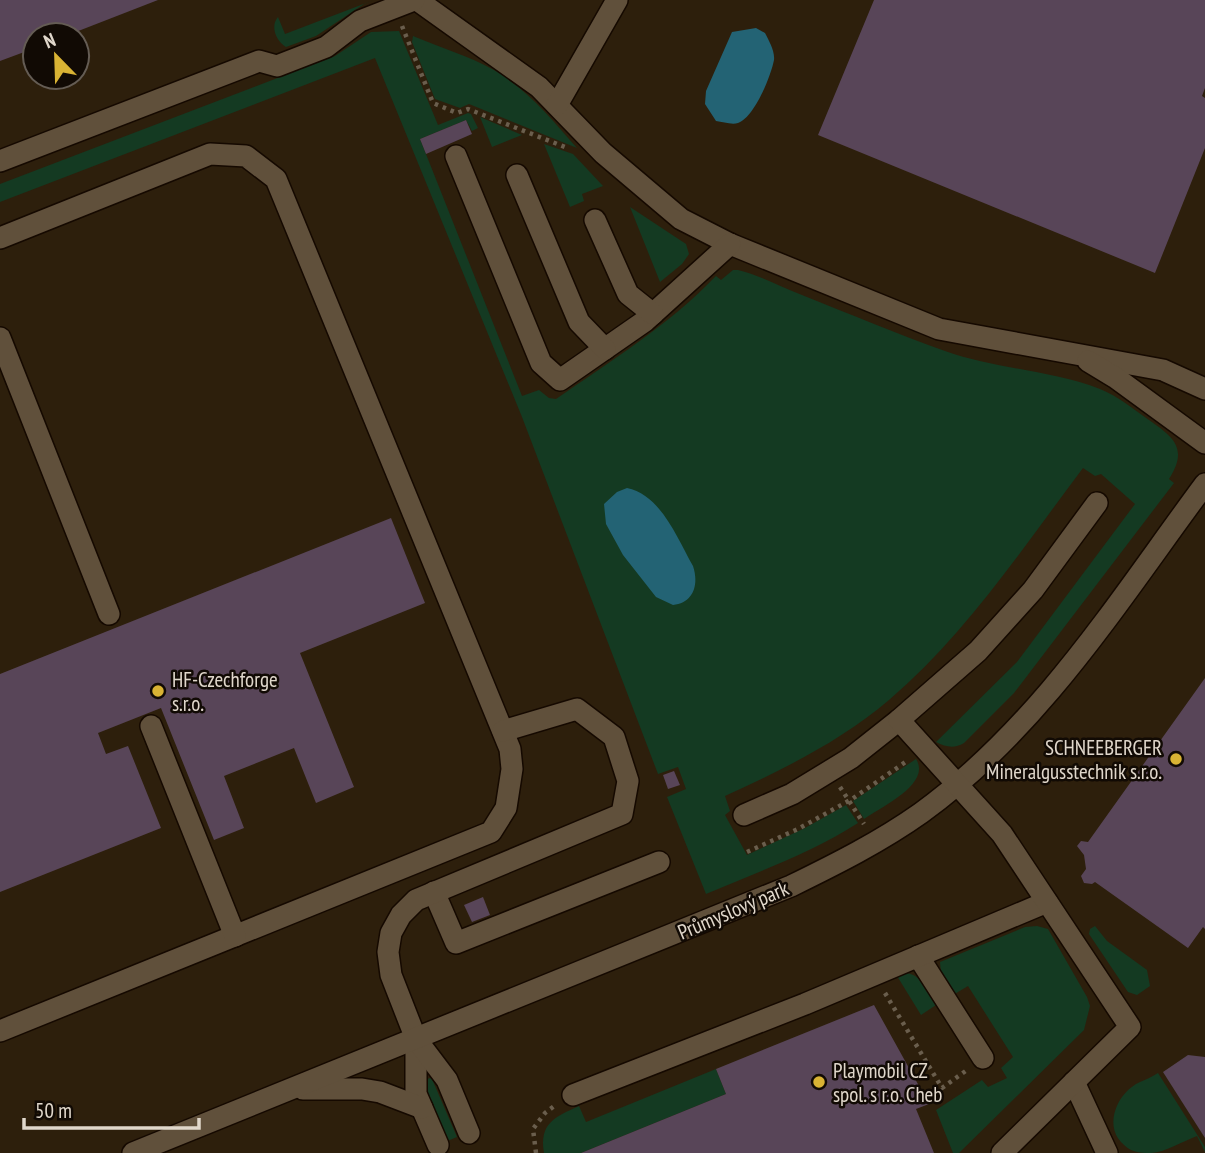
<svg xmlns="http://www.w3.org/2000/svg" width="1205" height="1153" viewBox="0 0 1205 1153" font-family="'PT Sans Narrow',sans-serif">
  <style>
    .green { fill: #143a22 }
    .water { fill: #236374 }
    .building { fill: #584558 }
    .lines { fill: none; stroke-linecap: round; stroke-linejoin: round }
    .minor-casing { stroke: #150900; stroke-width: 24 }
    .path { stroke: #6a5e4d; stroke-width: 4.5; stroke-dasharray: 3.5 5; stroke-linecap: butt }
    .minor { stroke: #60503b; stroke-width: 21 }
    .poi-dot { fill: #d9b334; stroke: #110a04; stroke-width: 2.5 }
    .labels { text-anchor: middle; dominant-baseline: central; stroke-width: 5; stroke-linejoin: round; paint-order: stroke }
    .poi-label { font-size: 21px; fill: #e0d7cb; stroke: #110a04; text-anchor: start }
    .street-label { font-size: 21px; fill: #e0d7cb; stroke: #110a04 }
  </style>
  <rect width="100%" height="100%" fill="#2d1f0c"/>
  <g class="green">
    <path d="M374 0 364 4 316 36 286 47C276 41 270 26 278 17L285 34Z"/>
    <path d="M399 31 438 125 468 113 471 114 478 128 472 131 466 120 420 139 522 396 539 390 549 398 556 399C611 361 670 324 716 276L721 280 733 270H738C759 275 781 287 802 295 850 314 897 334 945 351 995 369 1051 370 1100 389 1118 396 1133 409 1149 420 1175 438 1188 449 1169 479L1174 483 1014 693 964 743C954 749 946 747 936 742L1017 662 1135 504 1101 474 1095 476 1083 468C1022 549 966 634 889 700 841 741 782 770 725 796L730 811 725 815 747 855 805 828 846 805 858 823C811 853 758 872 706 894L667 797 686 789 678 767 658 774 522 417 375 58 0 202V184L335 56 371 32Z"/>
    <path d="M413 36C439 47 469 56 494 70 527 89 552 120 577 148L469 104 460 108 435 99 412 42Z"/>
    <polygon points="480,117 522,135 492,147"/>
    <polygon points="544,144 573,154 603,186 582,194 584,201 570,207"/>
    <polygon points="630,207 686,244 689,254 682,264 660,282"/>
    <path d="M916 759C932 784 881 807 864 819L853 801Z"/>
    <polygon points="1037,926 1048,929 1087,997 1090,1006 1084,1030 959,1153 953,1153 936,1110 982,1080 988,1087 1007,1078 1001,1068 1013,1057 968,986 953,995 941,973 940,962 1025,927"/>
    <polygon points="1095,926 1107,941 1147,970 1150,986 1137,995 1128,992 1089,934 1090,929"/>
    <path d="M905 973C921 973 928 993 936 1005L921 1015 897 976Z"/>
    <path d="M716 1069 726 1094 581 1153H544C539 1123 555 1117 579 1106L586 1122Z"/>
    <path d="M1158 1073 1205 1147V1152L1197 1136C1183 1141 1166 1152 1151 1153 1138 1153 1130 1152 1121 1142 1104 1123 1118 1092 1140 1082 1145 1080 1152 1077 1158 1073Z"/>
    <polygon points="430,1078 432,1079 457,1137 445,1142 422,1081"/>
  </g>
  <g class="water">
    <path d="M756 28 765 33C769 41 775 51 774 60 771 76 754 118 738 123 732 125 723 122 716 121L705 104 706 91 732 32Z"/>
    <path d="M627 488C661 495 677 538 693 566 699 584 694 603 673 605L656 597 623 555 606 524 604 504 617 492Z"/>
  </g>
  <g class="building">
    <polygon points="0,0 158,0 68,35 35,35 35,48 0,61"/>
    <polygon points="874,0 1205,0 1205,88 1202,96 1205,98 1205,148 1155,273 818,135"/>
    <polygon points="466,120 472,134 426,154 420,139"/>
    <polygon points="391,518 425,603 300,653 354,787 316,803 294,748 224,776 244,828 214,840 161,708 98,733 106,754 128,746 161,828 0,892 0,674"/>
    <polygon points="1205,678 1205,929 1203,927 1188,948 1095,882 1092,884 1084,883 1081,876 1086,869 1084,855 1077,846 1081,841 1088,842"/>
    <polygon points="674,771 680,785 668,789 663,775"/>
    <polygon points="483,897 490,915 472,922 464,905"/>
    <polygon points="874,1005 929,1104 916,1109 934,1153 581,1153 726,1094 716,1069"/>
    <polygon points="1188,1055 1205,1057 1205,1138 1163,1072"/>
  </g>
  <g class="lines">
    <defs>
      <g id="minor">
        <polyline points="417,0 539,87 603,153 681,219 730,244 939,329 1163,370 1205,389"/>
        <polyline points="557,105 617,0"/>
        <polyline points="456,156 541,363 560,380 645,321 730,244"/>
        <polyline points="0,161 259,61 277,66 326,47 360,21 414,0"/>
        <polyline points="517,175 579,322 605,349"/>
        <polyline points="595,220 628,294 653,314"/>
        <polyline points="0,238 210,154 246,156 276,179 510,749 512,769 506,808 491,832 0,1031"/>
        <polyline points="0,338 109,614"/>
        <polyline points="1088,361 1116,378 1205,443"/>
        <polyline points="151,726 235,936"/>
        <polyline points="744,815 792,794 851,758 899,720"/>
        <polyline points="434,892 456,943 659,862"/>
        <polyline points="918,956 983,1058"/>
        <polyline points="416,1039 416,1094 438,1145"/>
        <polyline points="1074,1082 1107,1153"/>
        <polyline points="303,1089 362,1089 380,1092 422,1108"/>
        <polyline points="573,1095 805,1004 1047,902"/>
        <polyline points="469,1133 447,1080 416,1039 391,975 388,952 391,933 401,915 416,900 622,814 628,781 614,737 577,709 503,731"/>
        <path d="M133 1153 791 886C836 864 880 842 921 813 1041 726 1118 601 1205 484"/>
        <polyline points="1002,1153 1130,1027 1002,834 899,720 978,651 1033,590 1097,503"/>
      </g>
    </defs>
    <use href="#minor" class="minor-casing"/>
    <g class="path">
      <polyline points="402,26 433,103 457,113 468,109 565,147"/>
      <polyline points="840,787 864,824"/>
      <polyline points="747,852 798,829 852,799 907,761"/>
      <polyline points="885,993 942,1088 967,1070"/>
      <polyline points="536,1153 533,1129 545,1113 557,1104"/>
    </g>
    <use href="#minor" class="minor"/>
  </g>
  <g class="poi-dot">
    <circle cx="158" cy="691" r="7"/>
    <circle cx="1176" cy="759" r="7"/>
    <circle cx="819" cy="1082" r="7"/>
  </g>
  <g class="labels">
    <g class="poi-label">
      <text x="172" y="679">HF-Czechforge<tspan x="172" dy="24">s.r.o.</tspan></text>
      <text x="1162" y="747" text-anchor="end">SCHNEEBERGER<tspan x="1162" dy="24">Mineralgusstechnik s.r.o.</tspan></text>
      <text x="833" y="1070">Playmobil CZ<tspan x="833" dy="24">spol. s r.o. Cheb</tspan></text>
    </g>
    <g class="street-label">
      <text transform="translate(733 910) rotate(-23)">Průmyslový park</text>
    </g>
  </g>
  <g transform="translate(56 56) rotate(337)"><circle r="33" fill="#110a04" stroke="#645c54" stroke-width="2"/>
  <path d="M0-5L12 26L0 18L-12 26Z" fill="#d9b334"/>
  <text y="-10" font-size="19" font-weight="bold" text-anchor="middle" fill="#e0d7cb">N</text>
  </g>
  <path d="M24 1118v10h175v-10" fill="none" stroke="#e0d7cb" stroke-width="3.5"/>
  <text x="35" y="1118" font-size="21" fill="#e0d7cb" stroke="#110a04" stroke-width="5" paint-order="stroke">50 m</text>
</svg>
